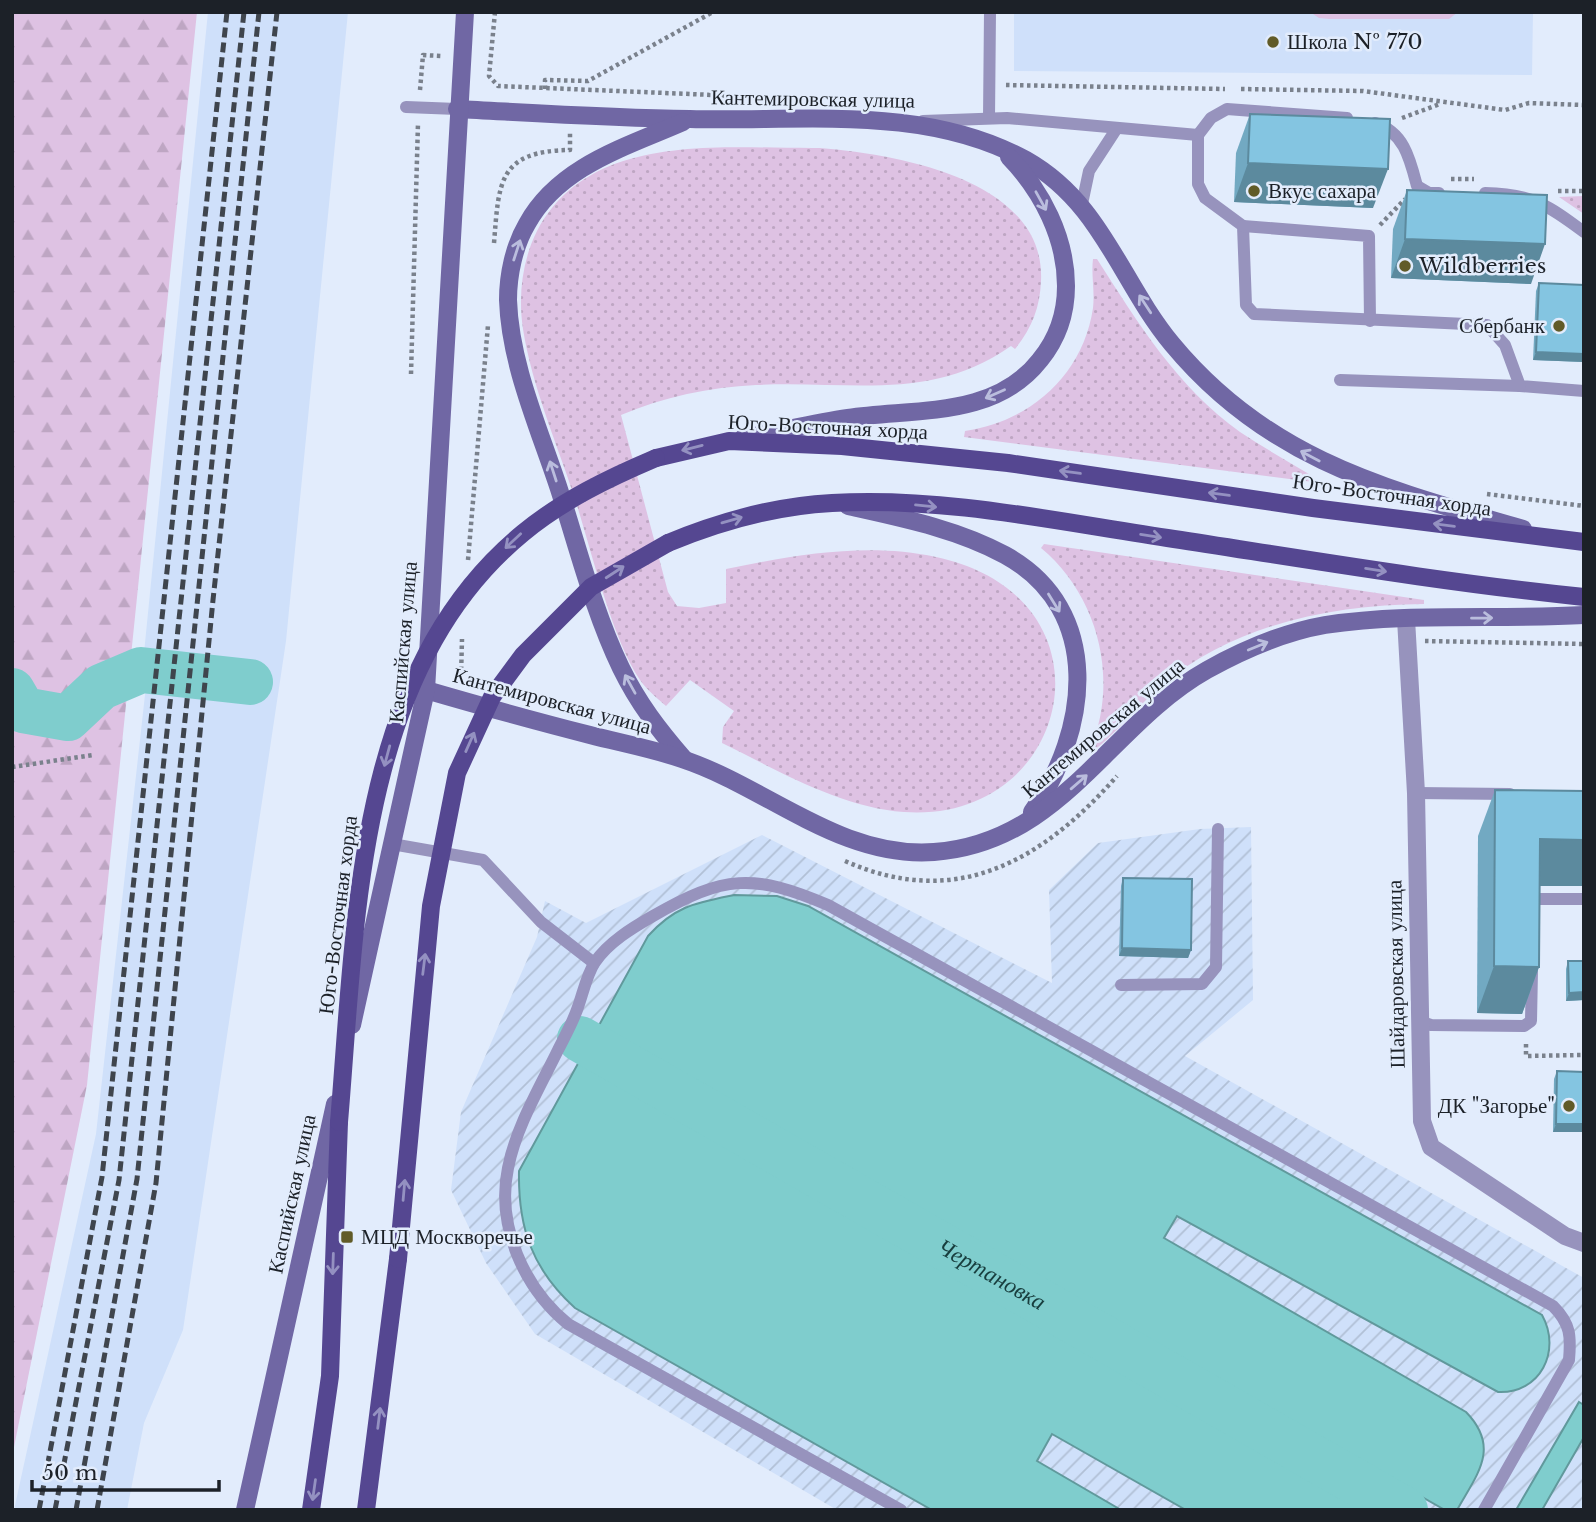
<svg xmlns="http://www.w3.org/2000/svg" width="1596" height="1522" viewBox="0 0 1596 1522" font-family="'Libre Baskerville',serif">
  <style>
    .built { fill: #cfe0fa }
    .industrial { fill: url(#industrial-furrows) }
    .grass { fill: url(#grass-dots) }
    .forest { fill: url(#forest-firs) }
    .pitch { fill: #dec2e3 }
    .water { fill: #7fcdcd; stroke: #61999c; stroke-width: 2 }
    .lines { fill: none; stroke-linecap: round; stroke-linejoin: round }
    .river { stroke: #7fcdcd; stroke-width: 46 }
    .path { stroke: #7a818c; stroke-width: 4.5; stroke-dasharray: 3.5 3.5; stroke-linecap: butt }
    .service { stroke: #9793bd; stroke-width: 12 }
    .minor { stroke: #9793bd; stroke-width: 18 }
    .secondary { stroke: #7067a4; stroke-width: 18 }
    .primary { stroke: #554791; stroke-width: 18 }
    .rail { stroke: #3f454d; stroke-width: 5; stroke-dasharray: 10 5; stroke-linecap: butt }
    .primary-bridge { stroke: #554791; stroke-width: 18 }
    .wall { fill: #72a9c2 }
    .shaded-wall { fill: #5c8a9e }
    .building { fill: #84c5e1; stroke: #5c8a9e; stroke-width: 2 }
    .oneway { stroke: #babddd }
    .oneway2 { stroke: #9491c1 }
    .poi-dot { fill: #615b28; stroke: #e2ecfc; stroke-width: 2.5 }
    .labels { text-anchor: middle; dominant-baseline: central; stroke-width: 5; stroke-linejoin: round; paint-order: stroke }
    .poi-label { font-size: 21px; fill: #1c2128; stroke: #e2ecfc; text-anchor: start }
    .street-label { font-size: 21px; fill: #1c2128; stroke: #e2ecfc }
    .water-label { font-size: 23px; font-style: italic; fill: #183e3e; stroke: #e2ecfc }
  </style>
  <defs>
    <pattern id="industrial-furrows" width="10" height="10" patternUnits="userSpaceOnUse" patternTransform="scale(1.75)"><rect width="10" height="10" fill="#cfe0fa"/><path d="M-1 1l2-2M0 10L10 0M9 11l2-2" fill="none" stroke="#b1c0d6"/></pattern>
    <pattern id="grass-dots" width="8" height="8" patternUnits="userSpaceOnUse" patternTransform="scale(1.75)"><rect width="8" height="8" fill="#dec2e3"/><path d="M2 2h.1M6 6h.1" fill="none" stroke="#bea6c3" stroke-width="1.8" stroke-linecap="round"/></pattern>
    <pattern id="forest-firs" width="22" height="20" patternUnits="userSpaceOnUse" patternTransform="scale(1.75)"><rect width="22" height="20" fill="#dec2e3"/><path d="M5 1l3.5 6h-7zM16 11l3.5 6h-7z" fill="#bea6c3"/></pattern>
  </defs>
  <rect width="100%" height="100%" fill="#e2ecfc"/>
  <g class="built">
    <polygon points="208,12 348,12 286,641 183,1330 144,1423 127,1510 14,1510 96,1134 147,677 144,653"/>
    <polygon points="1014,12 1533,12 1532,75 1014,71"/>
  </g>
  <polygon class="industrial" points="1251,827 1253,1000 1185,1056 1584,1278 1584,1510 837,1510 535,1334 486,1263 451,1190 461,1112 537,937 545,901 586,923 762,835 1052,983 1049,890 1098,843 1200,829"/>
  <g class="grass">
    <path d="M820 148C895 154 1046 179 1041 281 1040 307 1032 328 1015 349L1011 346C930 403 848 380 756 385 710 387 663 397 621 415L668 592 677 606 699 608 726 603V569C794 555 867 542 936 557 1123 597 1073 824 904 812 840 807 779 771 722 743L723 727 734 711 690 680 666 706C657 698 647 690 640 680 611 637 591 548 574 496 556 441 532 386 523 329 518 296 522 261 537 231 590 130 724 149 820 148Z"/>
    <polygon points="1584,196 1584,214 1559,197"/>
    <path d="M1093 259H1097C1138 323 1177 387 1240 432 1264 448 1289 462 1314 477L1313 482 964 437 965 431C1031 421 1083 375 1093 308 1095 291 1091 275 1093 259Z"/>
    <path d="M1044 544 1424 600V604C1331 605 1235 624 1162 685 1146 698 1104 746 1092 751L1090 749C1120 680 1098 595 1041 548Z"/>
  </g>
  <polygon class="forest" points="12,12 197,12 87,1085 12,1457"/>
  <polygon class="pitch" points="1310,12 1458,12 1449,19 1329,19 1319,18"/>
  <g class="water">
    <path d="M734 895 777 896 808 906 1542 1315C1562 1351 1540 1394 1498 1392L1177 1216 1164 1238 1466 1412C1501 1448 1477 1474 1457 1510H1445L605 1033 590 1062 1370 1510H1186L1052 1434 1037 1461 1121 1510H932L575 1308C532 1269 518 1228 519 1171L648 936C675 906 695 903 734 895Z"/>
    <polygon points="1579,1402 1584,1405 1584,1437 1542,1510 1516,1510"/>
  </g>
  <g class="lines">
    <g class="river">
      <polyline points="12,691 23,710 68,718 101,687 141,670 250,682"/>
      <path id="s1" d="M580 1039 1405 1510"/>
    </g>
    <g class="path">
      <polyline points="495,12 489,76 498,86 737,96"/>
      <polyline points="1006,85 1225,89"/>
      <polyline points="545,89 545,80 588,81 713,12"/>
      <polyline points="1241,89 1363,91 1505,110 1529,103 1584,105"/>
      <polyline points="420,90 423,55 441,56"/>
      <polyline points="1402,118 1440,104"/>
      <polyline points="1451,179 1474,179"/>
      <polyline points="1558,191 1584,191"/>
      <polyline points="1380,225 1405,199"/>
      <path d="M494 243C499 182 498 151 570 150V133"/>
      <polyline points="411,374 418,123"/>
      <polyline points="1487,494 1584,506"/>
      <polyline points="468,560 488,325"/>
      <polyline points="1425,641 1584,644"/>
      <polyline points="461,677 462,639"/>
      <polyline points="12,767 93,755"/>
      <path d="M845 861C957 911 1043 860 1117 776"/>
      <polyline points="1526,1044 1526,1056 1584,1055"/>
    </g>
    <g class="service">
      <polyline points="406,107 457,109"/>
      <polyline points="989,118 990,12"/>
      <polyline points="1347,118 1227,109 1211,118 1198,135 1198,184 1205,198 1243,226 1246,305 1254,314 1487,325 1505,345 1520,386 1584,391"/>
      <polyline points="923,121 1007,118 1198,135"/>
      <path d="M1375 123C1404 132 1410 159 1417 186L1429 193H1439"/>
      <path d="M1485 193C1532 194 1548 205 1584 232"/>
      <polyline points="1082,204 1089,171 1117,128"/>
      <polyline points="1243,226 1369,236 1370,321"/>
      <polyline points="1340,380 1520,386"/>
      <polyline points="1416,793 1510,794"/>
      <polyline points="392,844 483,860 541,922 594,963"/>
      <polyline points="1533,907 1533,899 1584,899"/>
      <polyline points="1121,985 1202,984 1216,967 1218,829"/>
      <polyline points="1419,1021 1431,1025 1524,1026 1531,1021 1532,971"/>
      <path d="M901 1510 568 1324C524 1288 496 1226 508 1168 516 1127 540 1087 558 1050 565 1036 573 1022 578 1007 583 993 587 974 595 962 609 942 632 928 653 916 724 875 753 873 828 905L1553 1306C1571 1324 1571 1337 1569 1360L1484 1510"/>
    </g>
    <polyline class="minor" points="1406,619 1416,793 1422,1121 1431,1147 1565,1236 1584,1243"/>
    <g class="secondary">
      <path d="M457 109C535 113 612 118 690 119 802 122 924 104 1026 160 1102 203 1120 281 1172 344 1268 460 1386 489 1523 529"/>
      <path d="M683 122C626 147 559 166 527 224 514 246 508 275 508 300 510 364 539 428 559 489 578 548 594 612 621 668 638 703 659 730 684 759"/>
      <path d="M743 438C778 432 813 423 848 418 914 408 994 419 1040 360 1058 338 1066 314 1066 286 1066 238 1042 191 1009 157"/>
      <path d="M848 506C902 518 957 529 1005 555 1105 610 1089 732 1032 812"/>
      <path d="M426 690C481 706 535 721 590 735 621 743 653 749 682 759 767 787 840 859 934 852 1061 843 1109 725 1207 670 1243 650 1285 632 1325 625 1410 612 1498 620 1584 615"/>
      <polyline points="352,1025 426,690 465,12"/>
      <polyline points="245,1510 335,1104"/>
    </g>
    <g class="primary">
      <polyline points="656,458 729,441 842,446 1008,463 1313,508 1584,542"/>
      <path d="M668 543C721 521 775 506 832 503 944 496 1064 523 1174 539 1311 560 1447 583 1584 597"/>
      <polyline points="311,1510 330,1376 339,1122"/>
      <polyline points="366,1510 398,1259"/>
    </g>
    <g class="rail">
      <polyline points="39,1510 102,1177 227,12"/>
      <polyline points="55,1510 119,1180 244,12"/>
      <polyline points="76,1510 137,1179 259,12"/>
      <polyline points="97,1510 156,1183 213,600 277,12"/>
    </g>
    <g class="primary-bridge">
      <path d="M339 1122C356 924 355 671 523 533 563 500 609 478 656 458"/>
      <polyline points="398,1259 431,906 457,773 492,697 523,655 591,587 668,543"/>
    </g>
  </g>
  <g class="wall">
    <polygon points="1250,114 1373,208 1234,202 1236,153"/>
    <polygon points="1407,190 1531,284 1391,278 1393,229"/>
    <polygon points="1539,283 1584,285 1584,362 1533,360 1536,291"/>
    <polygon points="1495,790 1540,886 1539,967 1522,1014 1477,1013 1478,836"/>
    <polygon points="1123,878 1191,950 1188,958 1119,956 1121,886"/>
    <polygon points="1568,961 1584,961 1584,1000 1566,1001 1566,969"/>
    <polygon points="1557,1071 1584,1072 1584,1132 1553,1132 1554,1079"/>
  </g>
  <g class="shaded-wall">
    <polygon points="1248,163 1388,169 1373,208 1234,202"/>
    <polygon points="1405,239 1545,244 1531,284 1391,278"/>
    <polygon points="1536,352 1584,354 1584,362 1533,360"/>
    <polygon points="1540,839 1584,840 1584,886 1523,886"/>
    <polygon points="1122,948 1191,950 1188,958 1119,956"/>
    <polygon points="1494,966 1539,967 1522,1014 1477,1013"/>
    <polygon points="1584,992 1584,1000 1566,1001 1569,993"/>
    <polygon points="1556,1124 1584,1124 1584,1132 1553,1132"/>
  </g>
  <g class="building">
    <polygon points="1250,114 1390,119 1388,169 1248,163"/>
    <polygon points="1407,190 1547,195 1545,244 1405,239"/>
    <polygon points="1539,283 1584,285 1584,354 1536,352"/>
    <polygon points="1495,790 1584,791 1584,840 1540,839 1539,967 1494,966"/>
    <polygon points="1123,878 1192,879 1191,950 1122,948"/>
    <polygon points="1568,961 1584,961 1584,992 1569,993"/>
    <polygon points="1557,1071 1584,1072 1584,1124 1556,1124"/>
  </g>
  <defs><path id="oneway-shaft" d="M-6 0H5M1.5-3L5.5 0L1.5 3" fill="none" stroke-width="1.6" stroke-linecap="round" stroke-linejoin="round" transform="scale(1.75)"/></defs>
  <g class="oneway">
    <use href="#oneway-shaft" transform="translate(1041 201) rotate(61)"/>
    <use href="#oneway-shaft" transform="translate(517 250) rotate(-72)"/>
    <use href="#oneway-shaft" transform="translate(1145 304) rotate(-123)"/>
    <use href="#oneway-shaft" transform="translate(995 394) rotate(156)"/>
    <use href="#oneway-shaft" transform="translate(1310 456) rotate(-152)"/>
    <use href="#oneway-shaft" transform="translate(553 471) rotate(-108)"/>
    <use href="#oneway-shaft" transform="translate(1054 603) rotate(58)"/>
    <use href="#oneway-shaft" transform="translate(1482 618) rotate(-1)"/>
    <use href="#oneway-shaft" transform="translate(1258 646) rotate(-22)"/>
    <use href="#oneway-shaft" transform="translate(630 684) rotate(-119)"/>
    <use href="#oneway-shaft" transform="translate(1079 782) rotate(-41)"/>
  </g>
  <g class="oneway2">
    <use href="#oneway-shaft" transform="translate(692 448) rotate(166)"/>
    <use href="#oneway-shaft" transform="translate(1070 472) rotate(-172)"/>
    <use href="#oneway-shaft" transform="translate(1219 494) rotate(-172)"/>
    <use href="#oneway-shaft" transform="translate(926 506) rotate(6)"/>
    <use href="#oneway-shaft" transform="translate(732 520) rotate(-16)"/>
    <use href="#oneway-shaft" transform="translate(1444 525) rotate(-173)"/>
    <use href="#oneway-shaft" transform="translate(1151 536) rotate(9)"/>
    <use href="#oneway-shaft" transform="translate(513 541) rotate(137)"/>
    <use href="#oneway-shaft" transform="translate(1376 570) rotate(9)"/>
    <use href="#oneway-shaft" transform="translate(615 572) rotate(-33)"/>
    <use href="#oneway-shaft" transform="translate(470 742) rotate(-66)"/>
    <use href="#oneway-shaft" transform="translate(387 756) rotate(105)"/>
    <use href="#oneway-shaft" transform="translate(424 964) rotate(-83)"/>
    <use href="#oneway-shaft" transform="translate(404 1190) rotate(-85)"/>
    <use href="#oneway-shaft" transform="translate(333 1264) rotate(92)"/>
    <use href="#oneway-shaft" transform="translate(379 1418) rotate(-83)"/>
    <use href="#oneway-shaft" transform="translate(314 1490) rotate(98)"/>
  </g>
  <g class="poi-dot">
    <circle cx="1273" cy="42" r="7"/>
    <circle cx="1254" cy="191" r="7"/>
    <circle cx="1405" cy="266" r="7"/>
    <circle cx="1559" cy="326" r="7"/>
    <circle cx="1569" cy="1106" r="7"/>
    <rect x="340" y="1230" width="14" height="14" rx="3.5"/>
  </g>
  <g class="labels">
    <g class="poi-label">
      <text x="1287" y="42">Школа № 770</text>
      <text x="1268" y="191">Вкус сахара</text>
      <text x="1419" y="266">Wildberries</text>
      <text x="1545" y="326" text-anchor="end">Сбербанк</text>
      <text x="1555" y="1106" text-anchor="end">ДК "Загорье"</text>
      <text x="361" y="1237">МЦД Москворечье</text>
    </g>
    <g class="street-label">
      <text transform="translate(813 99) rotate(1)">Кантемировская улица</text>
      <text transform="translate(828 427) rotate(3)">Юго-Восточная хорда</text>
      <text transform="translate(1392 495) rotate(8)">Юго-Восточная хорда</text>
      <text transform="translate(403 642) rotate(-85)">Каспийская улица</text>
      <text transform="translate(552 701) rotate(15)">Кантемировская улица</text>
      <text transform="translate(1103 728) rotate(-40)">Кантемировская улица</text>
      <text transform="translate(338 915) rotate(-83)">Юго-Восточная хорда</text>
      <text transform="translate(1396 974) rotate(-91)">Шайдаровская улица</text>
      <text transform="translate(292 1194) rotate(-78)">Каспийская улица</text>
    </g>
    <g class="water-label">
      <text stroke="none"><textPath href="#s1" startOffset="474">Чертановка</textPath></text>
    </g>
  </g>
  <rect width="1596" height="1522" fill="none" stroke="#1c2128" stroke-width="28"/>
  <path d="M32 1480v10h187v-10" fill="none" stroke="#1c2128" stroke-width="3.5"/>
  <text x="42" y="1480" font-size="21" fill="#1c2128" stroke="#e2ecfc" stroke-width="5" paint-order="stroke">50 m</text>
</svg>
